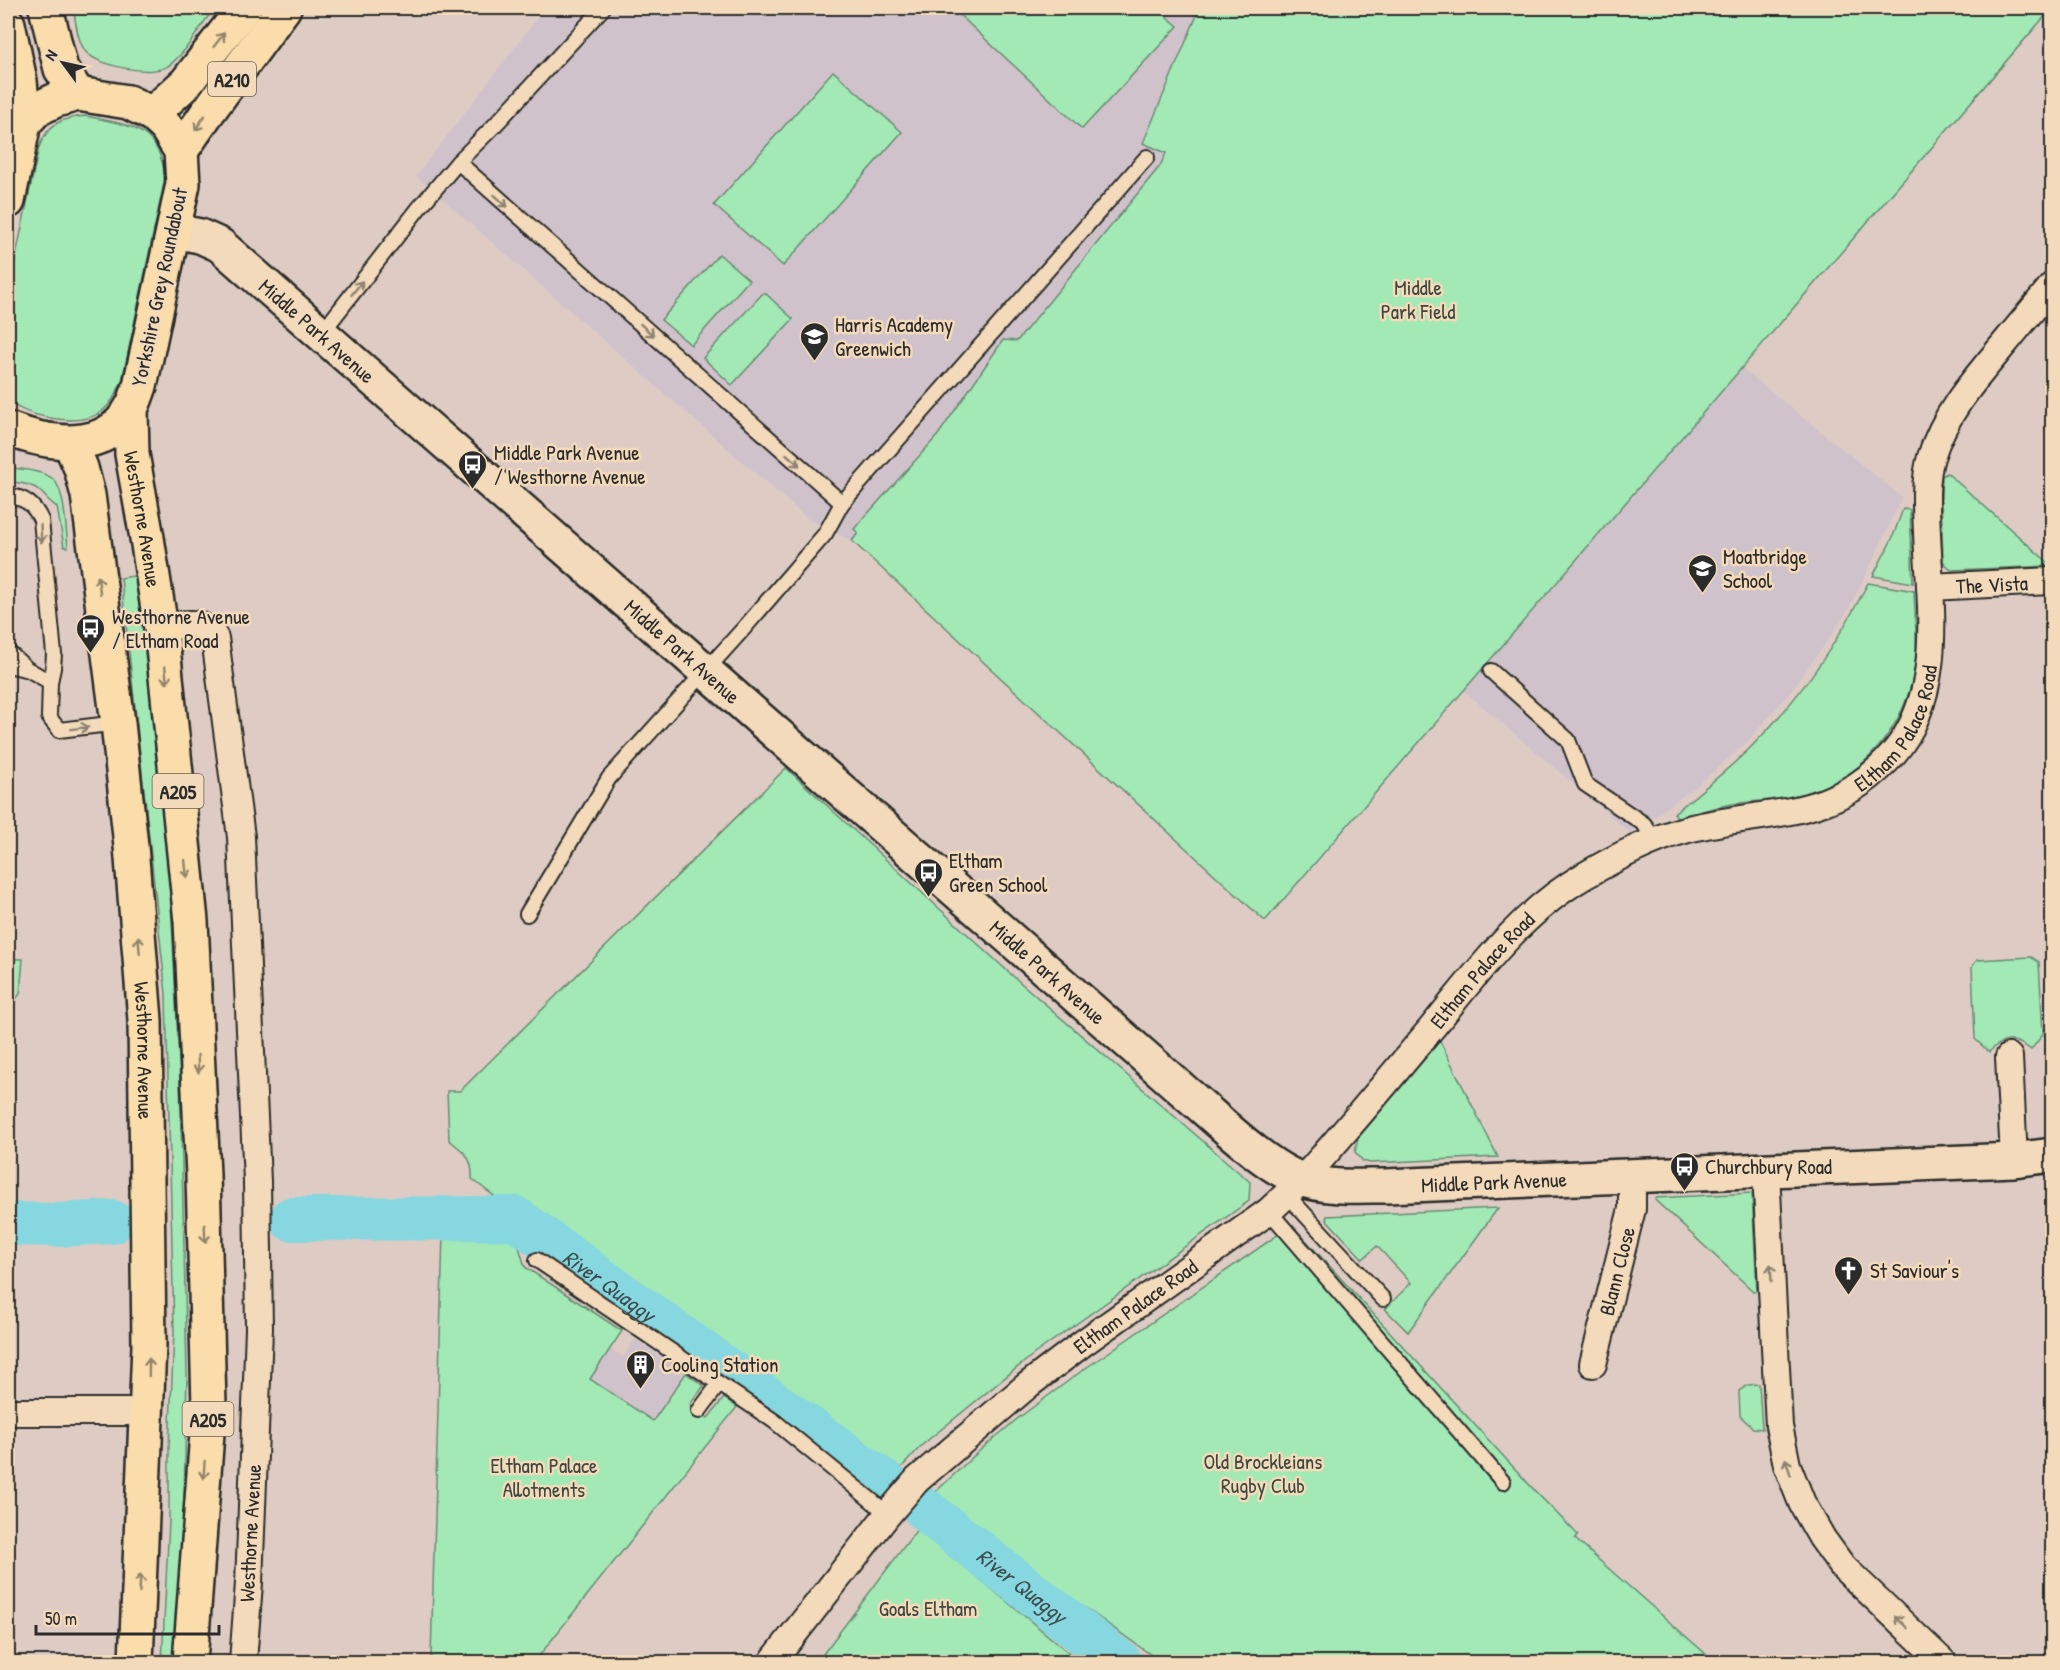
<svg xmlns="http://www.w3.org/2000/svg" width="2060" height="1670" viewBox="0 0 2060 1670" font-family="'Patrick Hand',sans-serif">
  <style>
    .built { fill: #d0c2cb }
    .green { fill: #a2e9b6; stroke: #668a70; stroke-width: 1.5 }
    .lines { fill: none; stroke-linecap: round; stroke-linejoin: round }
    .river { stroke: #86d7df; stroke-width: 44 }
    .service-casing { stroke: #2b2b2b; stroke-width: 18 }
    .minor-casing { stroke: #2b2b2b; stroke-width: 30 }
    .tertiary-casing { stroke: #2b2b2b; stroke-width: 38 }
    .primary-casing { stroke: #2b2b2b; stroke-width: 38 }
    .trunk-casing { stroke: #2b2b2b; stroke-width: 38 }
    .service { stroke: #f2daba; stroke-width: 14 }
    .minor { stroke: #f2daba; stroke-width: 26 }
    .tertiary { stroke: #f2daba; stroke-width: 33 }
    .primary { stroke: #faddab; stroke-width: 33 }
    .trunk { stroke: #faddab; stroke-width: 33 }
    .oneway { stroke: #92846b }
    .oneway2 { stroke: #8e8272 }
    .labels { text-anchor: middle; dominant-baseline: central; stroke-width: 5; stroke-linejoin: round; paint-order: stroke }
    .shield { fill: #f2daba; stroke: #676056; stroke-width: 1.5 }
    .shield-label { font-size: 20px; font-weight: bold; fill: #2b2b2b }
    .street-label { font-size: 21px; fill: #2b2b2b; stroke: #f2daba }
    .park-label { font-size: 21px; fill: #3d4840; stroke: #f2daba }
    .poi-label { font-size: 21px; fill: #2b2b2b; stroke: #f2daba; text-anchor: start }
    .water-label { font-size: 22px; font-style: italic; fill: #3d4d4f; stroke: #f2daba }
  </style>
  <rect width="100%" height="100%" fill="#deccc4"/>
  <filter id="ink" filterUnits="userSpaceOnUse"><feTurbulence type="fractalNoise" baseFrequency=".0167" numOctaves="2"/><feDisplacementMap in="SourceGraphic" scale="12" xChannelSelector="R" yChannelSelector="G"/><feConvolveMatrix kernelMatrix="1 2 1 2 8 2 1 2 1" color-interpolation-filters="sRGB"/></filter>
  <g filter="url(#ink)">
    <g class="built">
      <polygon points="545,8 1231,8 1160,166 852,541 809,520 416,176"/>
      <polygon points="1742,368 1902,497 1872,563 1847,612 1829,639 1788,695 1747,742 1697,786 1631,833 1464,691"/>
      <polygon points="635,1339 686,1373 653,1421 590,1379 610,1348 623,1357"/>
    </g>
    <g class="green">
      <path d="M73 8H214C202 24 185 55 168 66 152 77 98 66 86 52 77 41 76 21 73 8Z"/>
      <polygon points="952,8 1156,8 1178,26 1082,129"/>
      <polygon points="1200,8 2052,8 1265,921 852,541 858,533 854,529 938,435 1003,340 1017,341 1160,166 1166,153 1143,143"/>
      <polygon points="833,71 902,132 783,266 714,205"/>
      <path d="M86 116C128 125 160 126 165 178L122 381C117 392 112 404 101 412 78 428 28 417 8 401V293L39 147C49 123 61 118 86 116Z"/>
      <polygon points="719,254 749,280 691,345 661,320"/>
      <polygon points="764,292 793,319 732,385 703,358"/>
      <path d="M8 467C21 470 42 470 53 479 65 489 66 532 68 547H64L57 507C49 502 46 497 40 491 31 483 18 483 8 481Z"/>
      <polygon points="1947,473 2052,566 1951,570 1943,561 1941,497 1942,476"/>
      <polygon points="1903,509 1910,510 1913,583 1873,576 1892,539"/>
      <polygon points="140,575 165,785 180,1080 187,1374 180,1662 162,1662 169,1521 169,1448 174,1332 166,994 121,578"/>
      <path d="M1868 583 1914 591C1915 620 1919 652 1912 682 1899 732 1862 776 1812 792 1784 801 1755 800 1727 805 1710 808 1694 814 1678 818L1674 813C1700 792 1727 771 1751 747 1798 700 1838 642 1868 583Z"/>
      <path d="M786 768 1014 977 1250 1182 1249 1201 1034 1354 922 1445 890 1480 744 1374 517 1214 472 1179C473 1158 465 1152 449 1140L447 1091H460Z"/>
      <path d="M2031 957 2039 962 2043 1034 2031 1050C2015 1038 2003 1037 1989 1052L1975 1039 1972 967 1977 960Z"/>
      <polygon points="8,959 23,959 20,994 8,1009"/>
      <polygon points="1440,1041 1498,1157 1370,1163 1363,1161 1355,1152 1358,1138"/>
      <polygon points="1752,1193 1757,1291 1753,1291 1656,1201 1655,1198"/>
      <polygon points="1498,1208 1408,1332 1385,1309 1411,1283 1377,1246 1363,1259 1326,1219 1327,1216"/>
      <polygon points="1292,1225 1536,1492 1578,1535 1575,1539 1715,1662 1161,1662 930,1497 977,1453 1017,1419 1083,1370"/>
      <polygon points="513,1227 525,1267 622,1331 590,1379 653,1421 686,1373 704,1386 690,1404 708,1418 724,1398 737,1407 535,1661 431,1658 443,1233"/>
      <polygon points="1759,1384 1762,1429 1753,1428 1740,1416 1739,1391 1748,1385"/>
      <polygon points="918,1528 1080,1662 817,1662"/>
    </g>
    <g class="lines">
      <g class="river">
        <path id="s1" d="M291 1219 515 1218 887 1484"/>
        <polyline points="8,1224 55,1225 112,1222"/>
        <path id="s2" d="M925 1510 1120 1662"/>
      </g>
      <defs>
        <g id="service">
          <polyline points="458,162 842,503"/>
          <polyline points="321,334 419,208 458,162 495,125 603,8"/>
          <path d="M8 496C25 497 34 505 41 520L54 654 53 668 50 682 49 717 59 730 118 723"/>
          <polyline points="8,652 25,667"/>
          <polyline points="8,665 29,670 50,682"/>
          <polyline points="1491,671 1568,740 1585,784 1644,824 1655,841"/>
          <polyline points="527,914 609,778 745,627 825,534 842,503 1147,157"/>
          <polyline points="1287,1195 1383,1299"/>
          <polyline points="1269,1211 1503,1482"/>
          <polyline points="537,1260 774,1421 888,1514"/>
          <polyline points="699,1411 719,1384"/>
        </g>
        <g id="minor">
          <path id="s3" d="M1930 587 2052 581"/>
          <path d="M161 628C183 625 200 617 215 638L241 837 257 1181 259 1329 249 1583 243 1662"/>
          <polyline points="2009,1057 2014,1160"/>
          <polyline points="1766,1171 1779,1426 1787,1465 1802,1503 1822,1538 1843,1567 1943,1662"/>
          <path id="s4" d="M1593 1364 1632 1209V1177"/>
          <polyline points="8,1412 148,1412"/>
          <path id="s5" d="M772 1662 888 1514 917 1480 1028 1385 1083 1343 1269 1211 1302 1180C1348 1129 1391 1077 1435 1024 1479 970 1522 912 1584 876 1617 857 1651 839 1688 829 1766 809 1834 822 1893 754 1945 694 1930 606 1927 533 1926 508 1924 481 1931 457 1944 416 1969 386 1995 355 2014 332 2033 309 2052 286"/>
        </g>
        <g id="tertiary">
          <path id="s6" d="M174 231 200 236 220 245 1185 1092C1215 1117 1267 1169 1303 1180 1329 1188 1358 1186 1385 1186L2014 1160 2052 1155"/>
        </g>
        <g id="primary">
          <polyline points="152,114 186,83 244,8"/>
          <polyline points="181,151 205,116 284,8"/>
        </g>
        <g id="trunk">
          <polyline points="46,8 61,69 78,94"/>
          <polyline points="8,24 20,81 24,123"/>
          <path d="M8 201 24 123 37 109 56 100 78 94 128 102 152 114 166 127 181 151 183 184 140 386C137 394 135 402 131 408 106 455 48 444 8 429"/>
          <path id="s7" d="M131 410 132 454 147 538 161 628 191 921 203 1175 209 1406 190 1662"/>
          <path id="s8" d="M70 443 81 468 88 495 118 723 131 846 145 1020 149 1345 136 1662"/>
        </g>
      </defs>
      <use href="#service" class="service-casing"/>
      <use href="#minor" class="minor-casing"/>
      <use href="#tertiary" class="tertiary-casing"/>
      <use href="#primary" class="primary-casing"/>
      <use href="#trunk" class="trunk-casing"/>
      <use href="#service" class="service"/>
      <use href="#minor" class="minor"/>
      <use href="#tertiary" class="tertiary"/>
      <use href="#primary" class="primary"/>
      <use href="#trunk" class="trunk"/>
    </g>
    <defs><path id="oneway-shaft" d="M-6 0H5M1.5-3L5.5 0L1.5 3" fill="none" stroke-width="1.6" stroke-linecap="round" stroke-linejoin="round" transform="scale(1.5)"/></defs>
    <g class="oneway">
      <use href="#oneway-shaft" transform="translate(219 40) rotate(-52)"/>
      <use href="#oneway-shaft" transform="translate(200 123) rotate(124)"/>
      <use href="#oneway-shaft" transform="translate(99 585) rotate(-98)"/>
      <use href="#oneway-shaft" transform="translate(166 675) rotate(84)"/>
      <use href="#oneway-shaft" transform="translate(186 869) rotate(84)"/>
      <use href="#oneway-shaft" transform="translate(139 945) rotate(-95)"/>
      <use href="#oneway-shaft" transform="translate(198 1064) rotate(87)"/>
      <use href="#oneway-shaft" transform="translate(205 1234) rotate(89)"/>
      <use href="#oneway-shaft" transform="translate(149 1367) rotate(-89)"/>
      <use href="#oneway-shaft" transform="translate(204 1470) rotate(94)"/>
      <use href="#oneway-shaft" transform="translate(140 1583) rotate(-87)"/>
    </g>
    <g class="oneway2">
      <use href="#oneway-shaft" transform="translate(501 201) rotate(42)"/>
      <use href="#oneway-shaft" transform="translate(357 288) rotate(-52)"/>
      <use href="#oneway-shaft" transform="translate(647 330) rotate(42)"/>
      <use href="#oneway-shaft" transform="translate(793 460) rotate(42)"/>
      <use href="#oneway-shaft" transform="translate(41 534) rotate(87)"/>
      <use href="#oneway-shaft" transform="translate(80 728) rotate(-7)"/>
      <use href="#oneway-shaft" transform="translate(1771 1273) rotate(-93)"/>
      <use href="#oneway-shaft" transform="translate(1788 1467) rotate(-108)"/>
      <use href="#oneway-shaft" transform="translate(1901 1622) rotate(-136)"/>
    </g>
  </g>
  <defs>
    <symbol id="school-pin" viewBox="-11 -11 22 30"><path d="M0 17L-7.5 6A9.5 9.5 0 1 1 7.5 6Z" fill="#2b2b2b" stroke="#f2daba"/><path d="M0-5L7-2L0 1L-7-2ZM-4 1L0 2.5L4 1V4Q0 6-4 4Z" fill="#fff"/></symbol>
    <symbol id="bus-pin" viewBox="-11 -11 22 30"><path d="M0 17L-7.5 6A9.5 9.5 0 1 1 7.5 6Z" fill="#2b2b2b" stroke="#f2daba"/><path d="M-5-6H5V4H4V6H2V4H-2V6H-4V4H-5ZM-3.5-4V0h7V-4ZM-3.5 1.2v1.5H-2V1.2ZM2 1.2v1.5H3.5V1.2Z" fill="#fff"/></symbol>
    <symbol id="church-pin" viewBox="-11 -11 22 30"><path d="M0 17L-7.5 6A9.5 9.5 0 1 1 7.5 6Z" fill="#2b2b2b" stroke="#f2daba"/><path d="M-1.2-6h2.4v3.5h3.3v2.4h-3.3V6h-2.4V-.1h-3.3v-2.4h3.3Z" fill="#fff"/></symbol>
    <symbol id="building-pin" viewBox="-11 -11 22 30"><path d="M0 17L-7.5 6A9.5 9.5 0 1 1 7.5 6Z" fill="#2b2b2b" stroke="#f2daba"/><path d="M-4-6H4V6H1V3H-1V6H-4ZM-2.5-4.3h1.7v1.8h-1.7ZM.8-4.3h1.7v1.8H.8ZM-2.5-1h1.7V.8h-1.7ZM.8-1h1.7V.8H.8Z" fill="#fff"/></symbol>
  </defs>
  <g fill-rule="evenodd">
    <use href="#school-pin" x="798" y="320" width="33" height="45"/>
    <use href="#bus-pin" x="456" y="448" width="33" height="45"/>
    <use href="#school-pin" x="1686" y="552" width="33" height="45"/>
    <use href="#bus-pin" x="74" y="612" width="33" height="45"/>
    <use href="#bus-pin" x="912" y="856" width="33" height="45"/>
    <use href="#bus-pin" x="1668" y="1150" width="33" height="45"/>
    <use href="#church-pin" x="1832" y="1254" width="33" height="45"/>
    <use href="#building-pin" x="624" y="1348" width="33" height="45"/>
  </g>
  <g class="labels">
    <g class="shield">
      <rect x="208" y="62" width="48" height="34" rx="4.5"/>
      <rect x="152.5" y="774" width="51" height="34" rx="4.5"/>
      <rect x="182.5" y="1402" width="51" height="34" rx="4.5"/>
    </g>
    <g class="shield-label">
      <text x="232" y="79">A210</text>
      <text x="178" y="791">A205</text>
      <text x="208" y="1419">A205</text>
    </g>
    <g class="street-label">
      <text transform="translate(159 287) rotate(-78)">Yorkshire Grey Roundabout</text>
      <text stroke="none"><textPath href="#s6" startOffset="178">Middle Park Avenue</textPath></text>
      <text stroke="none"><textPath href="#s7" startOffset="110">Westhorne Avenue</textPath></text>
      <text stroke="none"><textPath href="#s3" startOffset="62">The Vista</textPath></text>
      <text stroke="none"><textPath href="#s6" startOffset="664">Middle Park Avenue</textPath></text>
      <text stroke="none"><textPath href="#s5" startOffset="1500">Eltham Palace Road</textPath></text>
      <text stroke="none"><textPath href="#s6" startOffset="1150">Middle Park Avenue</textPath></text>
      <text stroke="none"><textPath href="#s5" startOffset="998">Eltham Palace Road</textPath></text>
      <text stroke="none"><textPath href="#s8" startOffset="614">Westhorne Avenue</textPath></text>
      <text stroke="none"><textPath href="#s6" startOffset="1672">Middle Park Avenue</textPath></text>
      <text stroke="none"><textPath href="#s4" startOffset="96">Blann Close</textPath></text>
      <text stroke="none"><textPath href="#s5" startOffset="512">Eltham Palace Road</textPath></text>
      <text transform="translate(250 1533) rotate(-87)">Westhorne Avenue</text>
    </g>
    <g class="park-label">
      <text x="1418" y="287">Middle<tspan x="1418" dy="24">Park Field</tspan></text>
      <text x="1263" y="1461">Old Brockleians<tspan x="1263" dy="24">Rugby Club</tspan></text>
      <text x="544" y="1465">Eltham Palace<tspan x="544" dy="24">Allotments</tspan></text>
      <text x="928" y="1608">Goals Eltham</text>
    </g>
    <g class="poi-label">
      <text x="835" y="324">Harris Academy<tspan x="835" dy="24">Greenwich</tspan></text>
      <text x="494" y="452">Middle Park Avenue<tspan x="494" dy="24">/ Westhorne Avenue</tspan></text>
      <text x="1723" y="556">Moatbridge<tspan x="1723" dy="24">School</tspan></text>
      <text x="112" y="616">Westhorne Avenue<tspan x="112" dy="24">/ Eltham Road</tspan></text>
      <text x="949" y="860">Eltham<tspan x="949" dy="24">Green School</tspan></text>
      <text x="1705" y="1166">Churchbury Road</text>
      <text x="1870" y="1270">St Saviour's</text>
      <text x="661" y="1364">Cooling Station</text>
    </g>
    <g class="water-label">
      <text stroke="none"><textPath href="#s1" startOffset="340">River Quaggy</textPath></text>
      <text stroke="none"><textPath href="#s2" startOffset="123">River Quaggy</textPath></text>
    </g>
  </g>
  <rect width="2060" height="1670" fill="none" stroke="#f2daba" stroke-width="30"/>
  <rect x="15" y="15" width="2030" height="1640" fill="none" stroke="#2b2b2b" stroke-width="2" filter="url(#ink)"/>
  <g transform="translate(63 63) rotate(303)" stroke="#f2daba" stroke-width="4.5" paint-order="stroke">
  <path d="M0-4.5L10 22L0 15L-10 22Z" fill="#2b2b2b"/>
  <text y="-9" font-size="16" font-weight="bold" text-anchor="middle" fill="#2b2b2b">N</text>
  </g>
  <path d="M36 1625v9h183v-9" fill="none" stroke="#2b2b2b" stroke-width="3"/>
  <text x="45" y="1625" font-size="18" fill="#2b2b2b" stroke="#f2daba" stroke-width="4.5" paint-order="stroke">50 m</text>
</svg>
